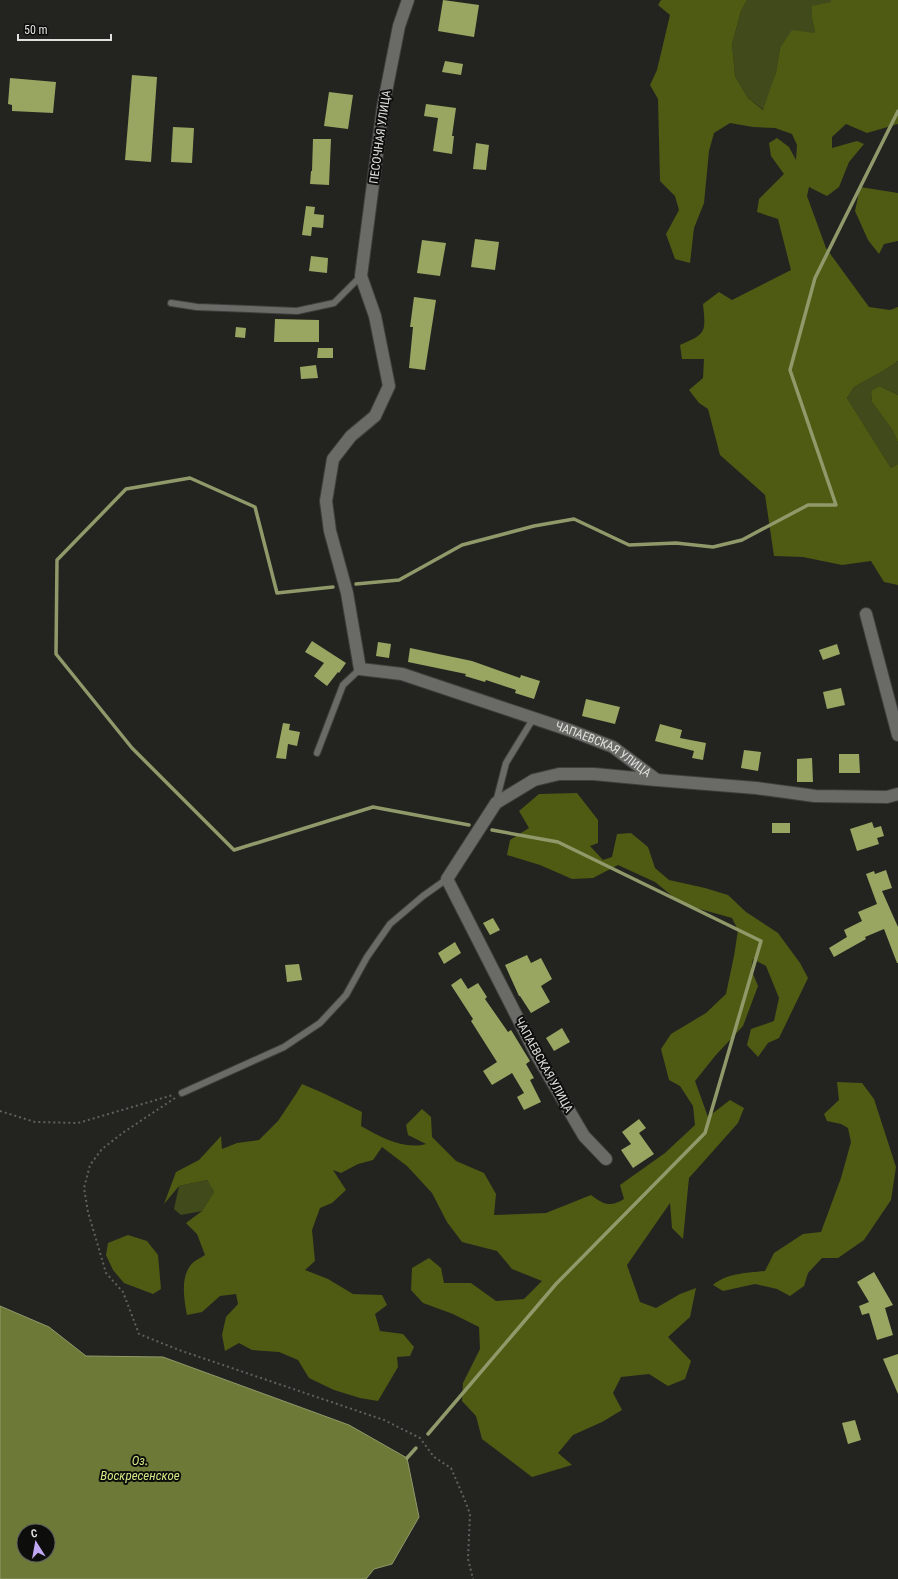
<svg xmlns="http://www.w3.org/2000/svg" width="898" height="1579" viewBox="0 0 898 1579" font-family="'Roboto Condensed',sans-serif">
  <style>
    .green { fill: #414a1a }
    .forest { fill: #4f5a13 }
    .water { fill: #6d7a37; stroke: #909969; fill-rule: evenodd }
    .lines { fill: none; stroke-linecap: round; stroke-linejoin: round }
    .stream { stroke: #909969; stroke-width: 3.5 }
    .building { fill: #98a662 }
    .service-casing { stroke: #3f403d; stroke-width: 8 }
    .minor-casing { stroke: #3f403d; stroke-width: 14 }
    .path { stroke: #60615e; stroke-width: 2; stroke-dasharray: 2 3; stroke-linecap: butt }
    .service { stroke: #6a6b66; stroke-width: 6 }
    .minor { stroke: #6a6b66; stroke-width: 12 }
    .labels { text-anchor: middle; dominant-baseline: central; stroke-width: 4; stroke-linejoin: round; paint-order: stroke }
    .street-label { font-size: 12px; fill: #e0e1de; stroke: #0d0d0b }
    .water-label { font-size: 13px; font-style: italic; fill: #d0e584; stroke: #0d0d0b }
  </style>
  <rect width="100%" height="100%" fill="#232420"/>
  <g class="green">
    <polygon points="747,0 831,0 831,2 812,18 815,33 780,48 776,72 764,110 748,98 735,76 732,44 741,11"/>
    <polygon points="898,361 898,395 879,386 871,391 872,402 893,431 898,443 898,464 891,468 847,398 854,387 883,371"/>
    <polygon points="207,1180 214,1192 202,1211 181,1215 174,1209 179,1186"/>
  </g>
  <g class="forest">
    <path d="M661 0H747L741 11 732 44 735 76 748 98 763 110 776 72 780 48 792 30 815 33 812 18V6L831 2V0H898V124L867 133 846 124 832 137V148L857 141 864 144 849 162 839 187 827 196 809 187 807 196 826 248 869 307 890 310 898 307V361L883 371 854 387 847 398 891 468 898 464V585L884 582 871 561 842 565 803 557 774 556 765 495 720 455 708 409 699 403 689 390 703 378 704 359H682L680 345C706 334 706 333 703 304L719 292 732 300 791 270 778 219 757 212 759 199 784 174 771 156 769 143 777 138 789 147 796 160 797 145 792 134 775 128 753 127 730 123 714 133 709 151 704 203 694 228 690 263 675 259 666 234 679 210 675 196 660 181 658 99 650 85 657 70 670 15 658 5Z"/>
    <polygon points="860,187 898,193 898,241 884,244 879,254 868,240 855,211"/>
    <polygon points="879,386 898,395 898,443 893,431 872,402 871,391"/>
    <path d="M577 793 598 820V843L590 846 603 860 612 857 617 834 631 833 648 847 655 868 669 880 705 888 728 895 746 912 778 933 800 963 808 978 779 1038 768 1043 758 1057 747 1045 751 1029 774 1021 779 998 766 966 753 959 751 969 758 986 743 1026 715 1056 695 1081 708 1117 730 1100 744 1108 738 1123 689 1178 683 1239 672 1228 670 1203 627 1265 640 1302 656 1308 680 1294 696 1288 690 1317 668 1337 691 1361 685 1379 668 1386 649 1374 621 1377 613 1393 622 1410 602 1422 573 1435 558 1453 572 1465 532 1477 482 1439 476 1416 462 1401 463 1383 480 1349 479 1327 453 1314 423 1303 411 1290 412 1268 429 1258 441 1268 444 1283H471L496 1301 524 1299 542 1281 512 1269 497 1251 462 1242 447 1222 432 1193 407 1166 382 1147 373 1160 358 1164 341 1173 333 1170 346 1190 332 1203 320 1208 312 1230 315 1261 305 1270 328 1279 353 1294 382 1295 387 1305 375 1314 380 1331 403 1334 414 1347 410 1356 397 1357 398 1367 378 1401 360 1398 334 1390 309 1378 298 1360 279 1352 252 1350 239 1343 225 1351 222 1335 226 1317 238 1304 236 1294 220 1296 202 1312 187 1315C184 1299 179 1273 195 1261 198 1259 202 1257 205 1255L197 1234 186 1223 202 1211 214 1192 207 1180 179 1186 164 1204 176 1172 199 1160 221 1136 222 1149 237 1143 259 1140 278 1121 296 1094 302 1084 323 1093 362 1112 361 1126C381 1137 403 1150 426 1144L408 1135 406 1125 422 1109 431 1117 432 1137 456 1161 484 1173 496 1194 494 1215 546 1213 591 1195C603 1204 610 1208 624 1199L620 1185 665 1153 695 1125 693 1106 680 1086 669 1080 661 1049 671 1034 706 1013 726 994 734 956 738 930 732 918 682 904 655 882 618 865 593 878 572 879 540 865 507 855 510 840 529 828 519 811 539 794Z"/>
    <path d="M837 1082 862 1083 874 1099 896 1167 891 1200 864 1240 838 1258H822L808 1273 804 1286 790 1296 777 1289 755 1284 723 1291 713 1285C727 1273 748 1273 765 1271L774 1253 803 1234 821 1232 841 1178 851 1142 848 1128 841 1124 827 1121 824 1114 839 1100Z"/>
    <polygon points="128,1235 147,1241 158,1255 161,1289 153,1294 124,1283 113,1270 106,1255 108,1243"/>
  </g>
  <path class="water" d="M0 1306 49 1327 86 1356 163 1357 349 1425 407 1458 419 1517 392 1564 374 1569 366 1579H0ZM24 1531H48V1555H24Z"/>
  <g class="lines">
    <g class="stream">
      <polyline points="356,584 399,580 462,545 534,526 574,519 629,545 676,543 713,547 742,540 808,505 836,505 790,370 815,278 898,111"/>
      <polyline points="333,587 277,593 255,507 190,478 126,489 57,560 56,654 132,748 234,850 373,807 469,825"/>
      <polyline points="428,1434 556,1284 705,1133 761,941 558,842 492,830"/>
      <polyline points="407,1458 416,1448"/>
    </g>
  </g>
  <g class="building">
    <polygon points="443,0 479,5 474,37 438,31"/>
    <polygon points="445,61 463,64 461,75 442,72"/>
    <polygon points="132,75 157,77 151,162 125,160"/>
    <polygon points="10,78 56,82 53,113 12,111 12,105 8,104"/>
    <polygon points="329,92 353,95 348,129 324,126"/>
    <polygon points="426,104 456,108 452,136 454,136 452,154 433,151 438,118 424,116"/>
    <polygon points="173,127 194,128 192,163 171,162"/>
    <polygon points="313,139 331,139 329,185 310,184 311,171 312,171"/>
    <polygon points="476,143 489,145 486,170 473,169"/>
    <polygon points="306,206 315,207 314,214 324,215 323,228 312,227 311,236 302,235"/>
    <polygon points="475,239 499,242 495,270 471,267"/>
    <polygon points="422,240 446,243 440,276 417,273"/>
    <polygon points="311,256 328,258 327,273 309,271"/>
    <polygon points="414,297 436,300 425,370 409,368 413,327 410,327"/>
    <polygon points="275,319 319,320 319,342 274,342"/>
    <polygon points="236,327 246,328 245,338 235,337"/>
    <polygon points="318,348 333,348 333,358 317,358"/>
    <polygon points="316,365 318,378 301,379 300,367"/>
    <polygon points="312,641 346,663 339,673 338,672 327,686 314,676 324,663 305,652"/>
    <polygon points="378,642 391,644 389,658 376,656"/>
    <polygon points="837,644 840,654 823,660 819,650"/>
    <polygon points="410,648 472,661 520,678 521,675 540,681 534,699 515,693 516,690 486,680 485,682 465,676 466,674 408,662"/>
    <polygon points="841,688 845,705 827,709 823,692"/>
    <polygon points="586,699 620,707 615,724 582,716"/>
    <polygon points="283,723 290,724 289,730 300,732 297,746 288,744 286,759 276,758"/>
    <polygon points="660,724 682,730 680,738 706,743 703,760 692,758 694,751 655,741"/>
    <polygon points="744,750 761,752 758,771 741,768"/>
    <polygon points="839,754 859,754 860,773 839,773"/>
    <polygon points="812,758 813,782 797,782 797,759"/>
    <polygon points="872,822 874,828 881,826 884,836 877,838 879,844 857,851 850,829"/>
    <rect x="772" y="823" width="18" height="10"/>
    <polygon points="886,870 892,888 882,891 898,927 898,963 897,963 884,929 865,937 866,939 834,957 829,948 847,937 844,930 862,921 858,912 877,904 866,874 874,871 875,874"/>
    <polygon points="493,918 500,930 490,935 483,923"/>
    <polygon points="455,942 461,953 444,964 438,953"/>
    <polygon points="527,955 531,963 541,958 552,979 541,986 550,1002 531,1013 520,996 519,996 505,965"/>
    <polygon points="299,964 302,980 287,982 285,965"/>
    <polygon points="461,978 468,989 478,983 487,997 485,999 508,1032 511,1030 530,1061 526,1064 534,1078 530,1080 541,1102 524,1110 517,1097 524,1093 512,1073 492,1085 483,1071 497,1062 471,1021 473,1019 451,985"/>
    <polygon points="562,1028 570,1042 554,1051 546,1038"/>
    <polygon points="639,1119 646,1128 639,1133 654,1154 633,1168 621,1150 631,1144 622,1132"/>
    <polygon points="874,1272 893,1305 885,1308 893,1335 877,1340 869,1313 862,1315 859,1306 869,1302 857,1282"/>
    <polygon points="898,1354 898,1394 883,1359"/>
    <polygon points="855,1420 861,1440 848,1444 842,1423"/>
  </g>
  <g class="lines">
    <defs>
      <g id="service">
        <polyline points="171,303 197,307 297,311 334,303 361,276"/>
        <polyline points="317,753 343,685 360,669"/>
        <polyline points="496,802 506,763 533,719"/>
        <polyline points="182,1093 284,1047 320,1023 346,995 367,957 390,924 423,896 447,879"/>
      </g>
      <g id="minor">
        <path id="s1" d="M408 0 399 26 383 107 361 276 375 316 389 386 375 416 351 436 333 459 326 501 330 531 347 593 360 669 402 674 572 731 613 747 657 780 756 788 815 796 887 797 898 794"/>
        <polyline points="866,614 898,735"/>
        <polyline points="606,1159 584,1136 536,1054 447,879 496,803 534,780 559,774 594,774 657,780"/>
      </g>
    </defs>
    <use href="#service" class="service-casing"/>
    <use href="#minor" class="minor-casing"/>
    <g class="path">
      <polyline points="175,1098 124,1132 102,1149 90,1165 84,1188 88,1212 106,1273 123,1292 139,1334 179,1350 384,1420 420,1438 434,1457 451,1468 464,1498 470,1514 468,1559 473,1579"/>
      <polyline points="0,1111 35,1122 78,1123 173,1095"/>
    </g>
    <use href="#service" class="service"/>
    <use href="#minor" class="minor"/>
  </g>
  <g class="labels">
    <g class="street-label">
      <text transform="translate(380 137) rotate(-82)">ПЕСОЧНАЯ УЛИЦА</text>
      <text stroke="none"><textPath href="#s1" startOffset="960">ЧАПАЕВСКАЯ УЛИЦА</textPath></text>
      <text transform="translate(544 1065) rotate(61)">ЧАПАЕВСКАЯ УЛИЦА</text>
    </g>
    <g class="water-label">
      <text x="140" y="1460">Оз.<tspan x="140" dy="15">Воскресенское</tspan></text>
    </g>
  </g>
  <g transform="translate(36 1543) rotate(349)"><circle r="19" fill="#0d0d0b" stroke="#61625f"/>
  <path d="M0-3L7 15L0 10L-7 15Z" fill="#c0a8f4"/>
  <text y="-6" font-size="11" font-weight="bold" text-anchor="middle" fill="#e0e1de">С</text>
  </g>
  <path d="M18 34v6h93v-6" fill="none" stroke="#e0e1de" stroke-width="2"/>
  <text x="24" y="34" font-size="12" fill="#e0e1de" stroke="#0d0d0b" stroke-width="3" paint-order="stroke">50 m</text>
</svg>
